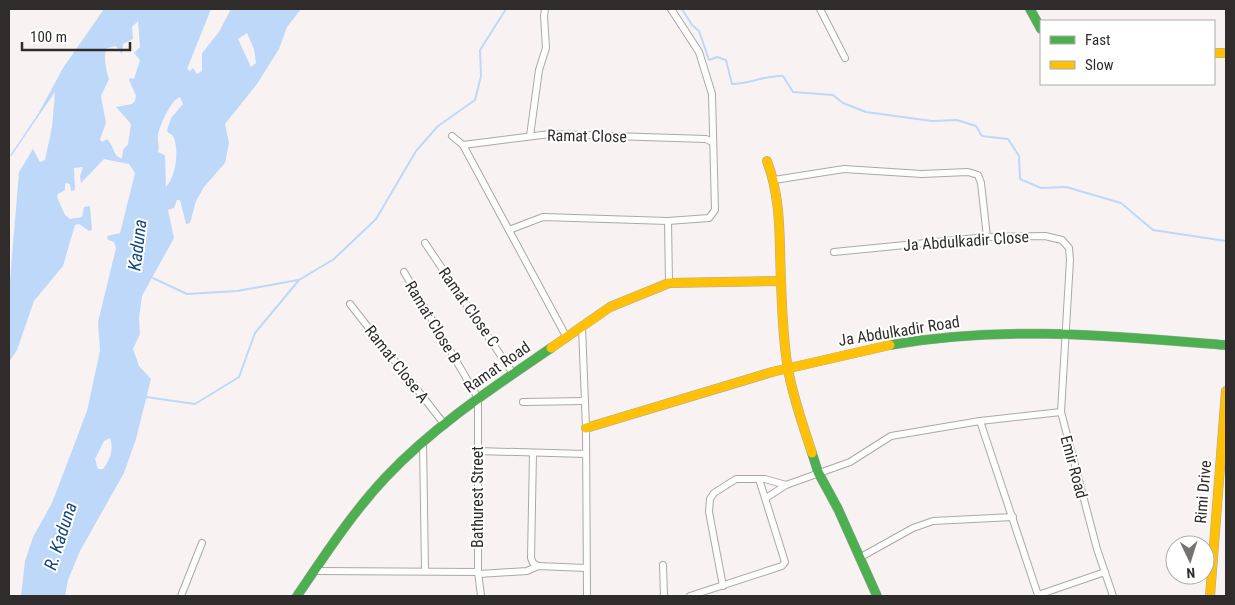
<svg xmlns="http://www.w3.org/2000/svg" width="1235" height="605" viewBox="0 0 1235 605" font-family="'Roboto Condensed',sans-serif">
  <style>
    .water { fill: #bed8fa; fill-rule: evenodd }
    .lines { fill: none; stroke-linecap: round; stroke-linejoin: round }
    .stream { stroke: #bed8fa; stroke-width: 2 }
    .street-casing { stroke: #aca8a7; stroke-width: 8 }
    .fast-casing { stroke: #aca8a7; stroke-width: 10 }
    .slow-casing { stroke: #aca8a7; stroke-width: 10 }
    .street { stroke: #fefdfd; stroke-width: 6 }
    .fast { stroke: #4caf50; stroke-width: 9 }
    .slow { stroke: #ffc107; stroke-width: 9 }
    .labels { text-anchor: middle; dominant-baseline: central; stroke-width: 4; stroke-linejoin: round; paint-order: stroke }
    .street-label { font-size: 16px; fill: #302c2b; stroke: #fff }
    .water-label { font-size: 18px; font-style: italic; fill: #13467b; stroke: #fff }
  </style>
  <rect width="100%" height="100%" fill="#f8f3f2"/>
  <path class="water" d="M104 9H211L187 69 190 71 193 68 197 74 202 71V53L219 32 231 9H301L287 27 279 49 257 84 225 124 229 143 225 163 204 187 196 201 190 223 186 224 180 200H177L174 208 168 210 174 238 142 296 139 318 140 334 133 349 139 366 151 379 136 439 124 473 80 551 68 580 65 596H21L25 561 33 537 52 503 87 411 100 351 98 322 116 248 114 242 108 240 107 236 120 233 135 173 129 164 104 159 81 183 80 176 83 167 74 168 75 190 71 191 70 184 65 183V190L58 194 57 197 65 215 70 219 82 217 84 207 90 206 92 230 89 231 79 224 75 225 63 266 34 301 17 350 9 362V292L19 172 33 149 40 162 45 160 52 127 55 92 12 155 9 157 38 114 63 68ZM138 21 140 47 134 53 140 60 134 79 130 78 129 80 136 96 135 101 132 104 116 107 131 124 128 144 123 150 122 158H120C112 154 114 145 107 139L102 142 100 139 106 123 101 96 109 79C106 70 103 56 107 48L116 46 122 54 123 44 133 39 132 27ZM247 33 254 49 256 63 251 67 238 39ZM180 97 183 104 171 118 167 130C168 135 172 133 174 138 179 153 176 175 166 187L165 155 158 152C160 146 157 142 158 136 159 126 171 100 180 97ZM110 438C114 449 110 460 103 469H98L95 459 104 441Z"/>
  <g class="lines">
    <g class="stream">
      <path d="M682 9 692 25 699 31 709 60 717 57 726 60 732 84C750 84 765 75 783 76L793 92 833 95 843 103 866 112 932 121 957 120 976 126 982 136 1008 139 1019 156 1020 179 1041 188 1066 187 1121 203 1153 230 1226 241"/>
      <polyline points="153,278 187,294 237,291 298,280"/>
      <polyline points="146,397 195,404 239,377 255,333 299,280 334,259 376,219 416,151 438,126 475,100 481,76 480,50 506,9"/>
    </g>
    <defs>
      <g id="street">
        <polyline points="820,9 845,58"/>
        <polyline points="452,136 463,145 567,338"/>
        <polyline points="530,136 539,70 546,48 544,16 545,9"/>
        <polyline points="463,145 550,134 706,139 712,142"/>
        <polyline points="774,180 844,169 922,174 968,172 978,175 981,183 987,237"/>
        <polyline points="668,221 669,283"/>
        <polyline points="509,230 543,217 668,221 709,218 715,210 712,94 699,52 671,9"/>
        <polyline points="425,243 512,372"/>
        <polyline points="834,252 987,237 1045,236 1062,240 1069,248 1070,260 1061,412 1097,549 1113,596"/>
        <polyline points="404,272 478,398 478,572 481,596"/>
        <polyline points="350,304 445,425"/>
        <polyline points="582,327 586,428 587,596"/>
        <polyline points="523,402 585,401"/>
        <polyline points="980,421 1038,595 1105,572"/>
        <polyline points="423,442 425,570"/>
        <polyline points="477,451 586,454"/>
        <polyline points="533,453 531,558 533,563 538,566"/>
        <polyline points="766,498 786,485"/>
        <polyline points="859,558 913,528 933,521 1013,517"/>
        <polyline points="663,565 664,596"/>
        <polyline points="315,571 478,572"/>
        <polyline points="479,574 527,571 538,566 586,568"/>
        <polyline points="723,586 709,512 710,499 714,493 736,479 765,479 786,485 850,462 891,436 980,421 1061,412"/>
        <polyline points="181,596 202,543"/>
        <polyline points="690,596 782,566 785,562 759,479"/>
      </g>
      <g id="fast">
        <polyline points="1030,9 1041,29"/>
        <path d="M890 345C1006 325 1110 336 1226 345"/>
        <polyline points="812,453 818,472 838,509 877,596"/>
        <path d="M297 596C325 555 352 513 386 477 434 426 494 387 551 348"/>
      </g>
      <g id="slow">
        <polyline points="1214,53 1226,53"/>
        <path d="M767 161C782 201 779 240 781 281 782 310 783 341 788 369 793 398 803 425 812 453"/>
        <polyline points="551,348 610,307 669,283 781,281"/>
        <polyline points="586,428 772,372 890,345"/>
        <polyline points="1210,596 1226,391"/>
      </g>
    </defs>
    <use href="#street" class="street-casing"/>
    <use href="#fast" class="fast-casing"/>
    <use href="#slow" class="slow-casing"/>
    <use href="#street" class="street"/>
    <use href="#fast" class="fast"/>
    <use href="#slow" class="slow"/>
  </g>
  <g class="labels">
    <g class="street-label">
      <text transform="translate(587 136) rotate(1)">Ramat Close</text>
      <text transform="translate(966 241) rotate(-4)">Ja Abdulkadir Close</text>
      <text transform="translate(469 307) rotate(55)">Ramat Close C</text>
      <text transform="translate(433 322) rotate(59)">Ramat Close B</text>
      <text transform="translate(899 331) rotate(-9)">Ja Abdulkadir Road</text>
      <text transform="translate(397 364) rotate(52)">Ramat Close A</text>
      <text transform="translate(497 367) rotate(-35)">Ramat Road</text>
      <text transform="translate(1074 467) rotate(75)">Emir Road</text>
      <text transform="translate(1203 492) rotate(-85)">Rimi Drive</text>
      <text transform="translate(477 497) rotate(-90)">Bathurest Street</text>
    </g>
    <g class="water-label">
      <text transform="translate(137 245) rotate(-83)">Kaduna</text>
      <text transform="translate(60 536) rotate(-72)">R. Kaduna</text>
    </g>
  </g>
  <rect width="1235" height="605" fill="none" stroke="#302c2b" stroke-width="20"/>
  <rect x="1040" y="20" width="175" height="65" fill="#ffffff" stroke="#acabaa"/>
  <rect x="1050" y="36" width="25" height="8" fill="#4caf50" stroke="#acabaa"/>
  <text x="1085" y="45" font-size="15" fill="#302c2b">Fast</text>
  <rect x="1050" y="61" width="25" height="8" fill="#ffc107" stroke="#acabaa"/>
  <text x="1085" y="70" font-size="15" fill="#302c2b">Slow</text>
  <g transform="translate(1190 560) rotate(176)"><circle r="24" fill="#ffffff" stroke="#acabaa"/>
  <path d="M0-4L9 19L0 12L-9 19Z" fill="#767271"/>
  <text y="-8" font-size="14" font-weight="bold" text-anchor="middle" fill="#302c2b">N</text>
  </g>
  <path d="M22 42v8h108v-8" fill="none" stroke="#302c2b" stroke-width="2.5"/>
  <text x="30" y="42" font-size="15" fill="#302c2b" stroke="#ffffff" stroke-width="4" paint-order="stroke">100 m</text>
</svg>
